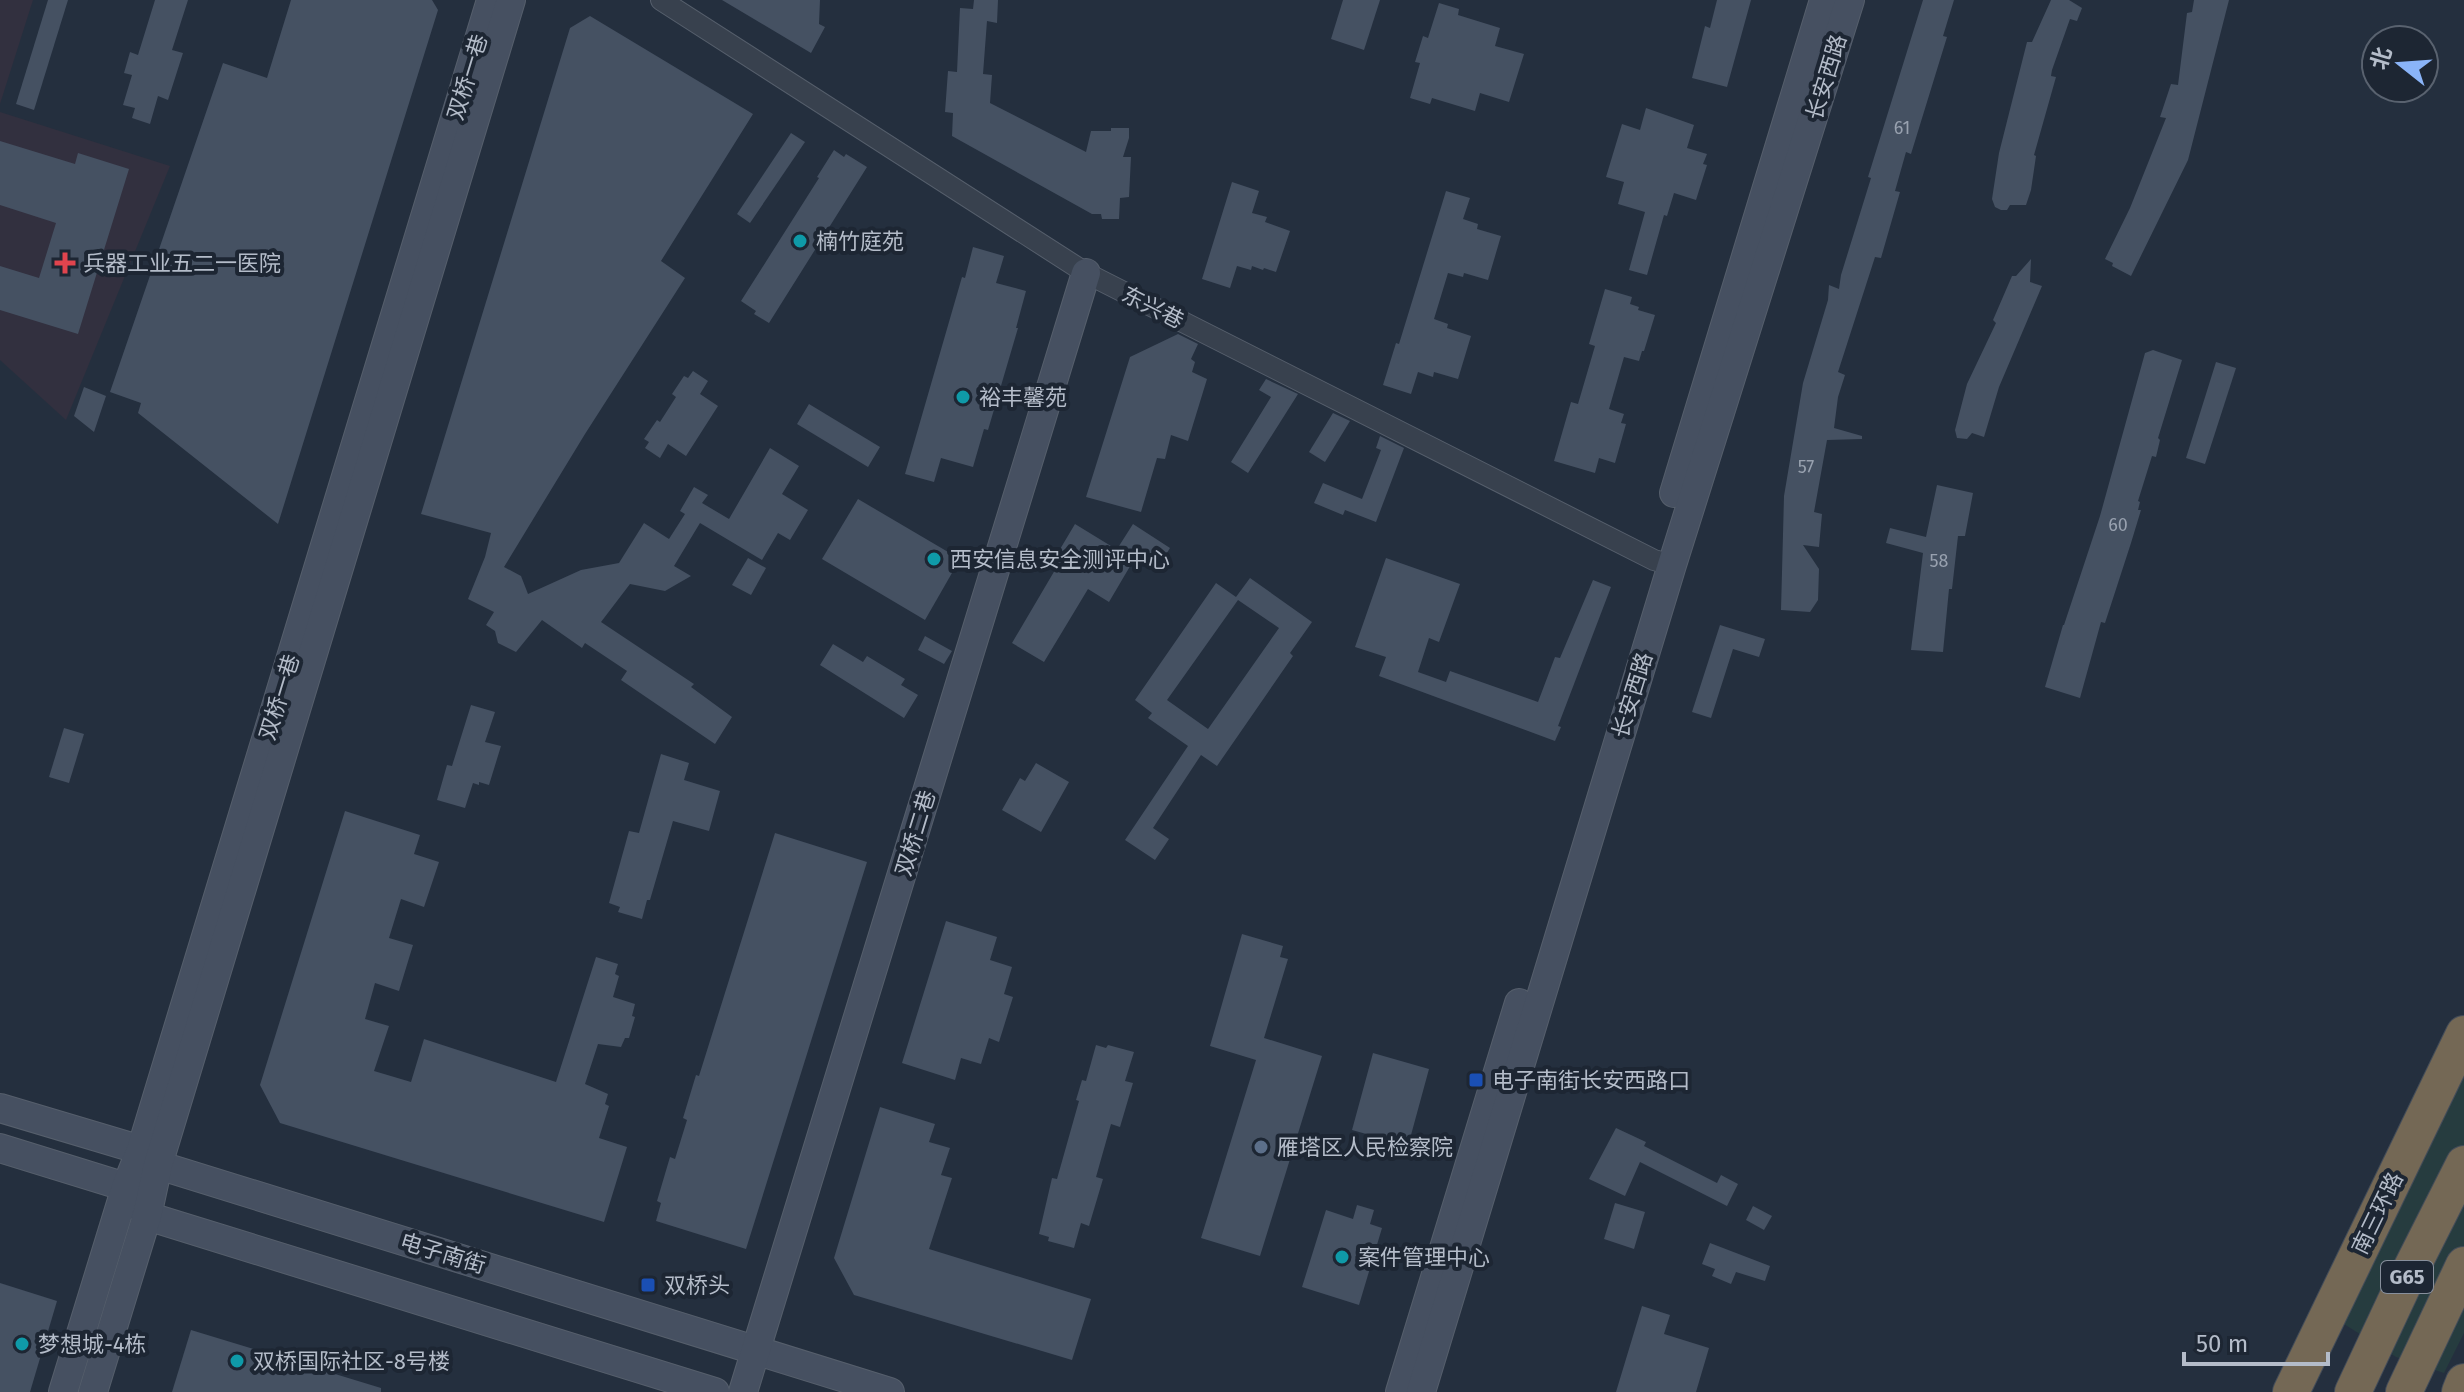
<svg xmlns="http://www.w3.org/2000/svg" width="2464" height="1392" font-family="'Fira Sans','Noto Sans SC',sans-serif">
  <style>
    .medical { fill: #32303f }
    .green { fill: #263c3f }
    .building { fill: #455162; fill-rule: evenodd }
    .lines { fill: none; stroke-linecap: round; stroke-linejoin: round }
    .street-casing { stroke: #565f6c; stroke-width: 22 }
    .secondary-casing { stroke: #565f6c; stroke-width: 30 }
    .highway-casing { stroke: #434c59; stroke-width: 38 }
    .street { stroke: #38414e; stroke-width: 20 }
    .secondary { stroke: #465061; stroke-width: 28 }
    .highway { stroke: #746855; stroke-width: 36 }
    .culture-dot { fill: #0f9aa8; stroke: #1d2633; stroke-width: 3 }
    .health-dot { fill: #e0444e; stroke: #1d2633; stroke-width: 3 }
    .transit-dot { fill: #1a4fb4; stroke: #1d2633; stroke-width: 3 }
    .service-dot { fill: #5c6f8a; stroke: #1d2633; stroke-width: 3 }
    .labels { text-anchor: middle; stroke-width: 8; stroke-linejoin: round; paint-order: stroke }
    .number-label { font-size: 18px; fill: #98a1af }
    .shield { fill: #1d2633; stroke: #878f9c; stroke-width: 2 }
    .shield-label { font-size: 20px; font-weight: bold; fill: #b4bcc9 }
    .street-label { font-size: 22px; fill: #b4bcc9; stroke: #1d2633 }
    .poi-label { font-size: 22px; fill: #b4bcc9; stroke: #1d2633; text-anchor: start }
  </style>
  <rect width="100%" height="100%" fill="#242f3e"/>
  <g class="medical">
    <polygon points="0,0 33,0 0,104"/>
    <polygon points="0,112 170,166 66,420 0,360"/>
  </g>
  <polygon class="green" points="2464,1077 2464,1333 2444,1373 2396,1357 2344,1324"/>
  <g class="building">
    <polygon points="48,0 68,0 34,110 16,104"/>
    <polygon points="155,0 188,0 172,50 183,53 168,100 158,96 150,124 132,118 135,108 123,105 132,75 124,73 130,52 138,55"/>
    <polygon points="291,0 432,0 438,10 278,524 138,413 141,403 110,392 223,63 267,78"/>
    <polygon points="722,0 820,0 819,24 825,27 811,53"/>
    <polygon points="974,0 998,0 997,23 987,21 983,74 992,75 990,103 1086,152 1091,131 1111,131 1111,128 1129,128 1129,138 1123,157 1131,157 1129,197 1120,198 1119,219 1102,219 1101,214 1092,214 952,136 953,113 945,112 948,71 957,72 960,8 973,9"/>
    <polygon points="1343,0 1380,0 1364,50 1331,39"/>
    <polygon points="1717,0 1751,0 1727,87 1692,78 1705,26 1710,28"/>
    <polygon points="1923,0 1954,0 1943,36 1947,37 1911,154 1906,152 1895,191 1900,192 1881,258 1875,257 1838,372 1845,375 1838,397 1834,428 1862,436 1862,439 1827,440 1814,512 1822,514 1819,547 1803,545 1819,569 1818,600 1810,612 1781,610 1784,496 1803,383 1828,300 1829,285 1839,289 1841,275 1871,178 1868,177"/>
    <polygon points="2051,0 2069,0 2082,8 2077,21 2070,19 2052,70 2051,76 2056,77 2034,155 2036,156 2031,190 2026,205 2010,205 2007,210 2001,210 1995,207 1992,199 1999,153 2027,42 2032,42"/>
    <polygon points="2194,0 2229,0 2188,160 2131,276 2112,266 2113,263 2105,259 2130,208 2166,118 2160,117 2171,84 2178,85 2187,13 2192,12"/>
    <polygon points="1439,3 1459,9 1458,15 1500,28 1495,46 1524,54 1509,102 1480,93 1475,111 1432,98 1430,104 1410,98 1420,63 1415,62 1423,36 1428,38"/>
    <polygon points="590,16 753,114 661,261 685,278 585,434 504,567 521,576 528,594 581,570 619,563 644,523 669,539 685,514 680,511 694,487 708,495 702,503 729,519 770,448 799,466 782,494 808,510 790,540 778,533 762,560 700,523 674,566 691,576 665,591 630,584 601,622 694,684 691,687 732,717 715,744 621,680 627,671 585,643 582,648 542,620 516,652 498,643 495,631 486,625 494,612 468,599 485,557 491,533 421,514 570,28"/>
    <polygon points="1646,108 1694,125 1687,148 1707,154 1703,164 1707,165 1696,200 1674,193 1667,216 1664,215 1647,275 1629,270 1645,212 1618,204 1624,182 1606,177 1622,124 1640,130"/>
    <polygon points="791,133 805,142 750,223 737,214"/>
    <polygon points="0,141 75,164 78,153 129,169 78,334 0,310 0,266 39,278 56,223 0,205"/>
    <polygon points="834,150 844,157 846,154 867,167 769,323 754,314 756,311 741,301 819,178 817,177"/>
    <polygon points="1232,182 1259,191 1252,213 1267,217 1265,222 1290,231 1276,272 1264,268 1263,270 1252,266 1251,270 1237,266 1230,288 1202,279"/>
    <polygon points="1446,191 1470,198 1463,219 1478,224 1477,229 1501,236 1488,280 1464,273 1463,277 1448,273 1434,319 1448,324 1447,328 1471,336 1458,379 1434,372 1433,377 1418,372 1411,394 1383,385 1396,343 1399,344"/>
    <polygon points="973,247 1004,256 996,283 1026,291 1016,328 1018,328 988,430 984,429 973,467 941,458 934,482 905,474 962,277 965,278"/>
    <polygon points="2031,259 2030,282 2042,286 1999,387 1984,437 1972,433 1967,439 1957,438 1955,430 1967,384 1996,323 1993,320 2012,276 2016,276"/>
    <polygon points="1605,289 1632,297 1630,304 1639,307 1638,310 1655,315 1644,351 1642,351 1639,361 1624,357 1609,409 1624,414 1621,423 1626,424 1615,463 1599,458 1595,473 1554,461 1571,402 1578,404 1595,346 1589,344"/>
    <polygon points="1178,334 1198,344 1191,359 1195,362 1192,372 1207,379 1188,441 1171,435 1165,459 1157,458 1141,512 1086,497 1130,357"/>
    <polygon points="2153,350 2182,360 2158,438 2160,440 2156,457 2152,456 2138,501 2140,502 2138,510 2141,510 2131,543 2105,623 2101,622 2080,698 2045,687 2063,625 2064,625 2100,516 2145,353"/>
    <polygon points="2216,362 2236,368 2205,464 2186,458"/>
    <polygon points="693,371 708,381 700,394 718,406 686,456 668,444 660,458 645,448 649,442 644,439 657,420 660,422 676,397 672,394 684,376 688,378"/>
    <polygon points="1266,379 1298,394 1248,473 1231,462 1271,397 1259,390"/>
    <polygon points="84,387 106,396 94,432 74,416"/>
    <polygon points="809,404 880,447 868,467 797,424"/>
    <polygon points="1333,413 1350,421 1325,462 1309,452"/>
    <polygon points="1380,436 1404,448 1376,522 1345,510 1343,515 1314,503 1323,483 1362,499 1381,450 1376,448"/>
    <polygon points="1937,485 1973,493 1965,536 1958,536 1952,589 1949,589 1943,652 1911,650 1923,553 1886,543 1890,528 1926,537"/>
    <polygon points="858,499 960,559 925,620 822,559"/>
    <polygon points="1075,524 1124,554 1119,546 1133,524 1170,548 1160,564 1139,551 1109,602 1088,589 1044,662 1012,643 1055,570 1050,566"/>
    <polygon points="748,558 766,568 751,595 732,585"/>
    <polygon points="1386,558 1460,584 1439,642 1429,638 1418,672 1446,682 1450,671 1538,702 1555,657 1560,658 1593,580 1611,587 1558,726 1561,727 1555,741 1379,676 1386,657 1355,647"/>
    <path d="M 1250,578 L 1312,622 L 1290,653 L 1293,656 L 1217,766 L 1201,755 L 1153,828 L 1169,839 L 1155,860 L 1125,840 L 1188,746 L 1148,718 L 1152,713 L 1135,700 L 1216,583 L 1236,597 ZM 1238,600 L 1279,628 L 1208,729 L 1167,700 Z"/>
    <polygon points="1720,625 1765,639 1759,657 1733,649 1711,718 1692,712"/>
    <polygon points="925,636 952,651 944,664 918,650"/>
    <polygon points="833,644 863,662 867,656 905,679 901,685 918,695 904,718 820,665"/>
    <polygon points="471,705 495,712 485,742 501,746 489,785 479,782 479,785 473,783 465,808 437,800 447,765 452,766"/>
    <polygon points="64,728 84,734 69,783 49,777"/>
    <polygon points="661,754 689,763 684,780 720,791 709,831 673,821 650,900 647,900 642,919 618,912 620,907 609,903 629,831 639,833"/>
    <polygon points="1036,763 1069,782 1041,832 1002,810 1020,778 1025,781"/>
    <polygon points="345,811 420,835 414,854 439,862 424,907 401,899 389,938 413,945 399,991 375,983 365,1019 389,1026 374,1071 411,1082 424,1039 556,1082 596,957 618,964 615,974 619,976 613,997 635,1004 632,1016 635,1017 629,1038 625,1038 621,1047 598,1044 585,1084 608,1094 605,1104 609,1106 599,1138 627,1147 604,1222 280,1123 260,1085"/>
    <polygon points="775,833 867,862 746,1249 656,1221 661,1203 657,1201 670,1157 675,1159 687,1120 683,1118 696,1075 699,1076"/>
    <polygon points="946,921 997,937 990,960 1012,967 1004,994 1013,997 999,1042 989,1038 981,1064 961,1058 955,1080 902,1063"/>
    <polygon points="1242,934 1283,946 1280,957 1288,959 1264,1038 1322,1056 1260,1256 1201,1238 1256,1060 1210,1046"/>
    <polygon points="1096,1045 1106,1048 1108,1045 1134,1052 1125,1081 1133,1083 1120,1127 1111,1124 1096,1177 1103,1179 1089,1226 1081,1223 1074,1248 1048,1241 1049,1237 1039,1234 1052,1178 1057,1179 1079,1101 1076,1100 1082,1080 1086,1081"/>
    <polygon points="1373,1053 1429,1069 1408,1146 1395,1142 1391,1157 1373,1152 1377,1137 1352,1130"/>
    <polygon points="880,1107 935,1124 929,1142 950,1148 941,1175 952,1178 929,1249 1091,1299 1072,1360 854,1295 834,1258"/>
    <polygon points="1616,1128 1646,1142 1644,1146 1717,1183 1721,1175 1738,1184 1727,1206 1640,1162 1625,1196 1589,1179"/>
    <polygon points="1615,1203 1645,1212 1634,1249 1604,1239"/>
    <polygon points="1357,1205 1374,1210 1370,1224 1382,1228 1359,1305 1302,1287 1326,1210 1353,1219"/>
    <polygon points="1753,1206 1772,1216 1764,1230 1746,1220"/>
    <polygon points="1710,1243 1770,1266 1765,1281 1736,1272 1731,1284 1712,1276 1715,1269 1702,1264"/>
    <polygon points="0,1283 57,1301 30,1392 0,1392"/>
    <polygon points="1642,1306 1670,1315 1664,1334 1709,1348 1696,1392 1616,1392"/>
    <polygon points="191,1330 381,1388 381,1392 172,1392"/>
  </g>
  <g class="lines">
    <g class="street-casing">
      <polyline id="street" points="661,0 1086,273 1654,560 1672,565"/>
    </g>
    <g class="secondary-casing">
      <g id="secondary">
        <polyline points="1674,493 1824,0"/>
        <polyline points="0,1108 141,1150 158,1165 890,1392"/>
        <polyline points="0,1148 126,1187 147,1216 715,1392"/>
        <polyline points="63,1392 126,1187 141,1150 491,0"/>
        <polyline points="93,1392 147,1216 158,1165 511,0"/>
        <polyline points="743,1392 1086,273"/>
        <polyline points="1400,1392 1519,1003"/>
        <polyline points="1421,1392 1672,565 1850,0"/>
      </g>
    </g>
    <g class="highway-casing">
      <g id="highway">
        <polyline points="2291,1392 2464,1034"/>
        <polyline points="2353,1392 2404,1283 2464,1164"/>
        <polyline points="2404,1392 2464,1265"/>
        <polyline points="2460,1392 2464,1382"/>
      </g>
    </g>
    <use href="#street" class="street"/>
    <use href="#secondary" class="secondary"/>
    <use href="#highway" class="highway"/>
  </g>
  <g class="culture-dot">
    <circle cx="800" cy="241" r="8"/>
    <circle cx="963" cy="397" r="8"/>
    <circle cx="934" cy="559" r="8"/>
    <circle cx="1342" cy="1257" r="8"/>
    <circle cx="22" cy="1344" r="8"/>
    <circle cx="237" cy="1361" r="8"/>
  </g>
  <path class="health-dot" d="M61 251h8v8h8v8h-8v8h-8v-8h-8v-8h8z"/>
  <g class="transit-dot">
    <rect x="1468" y="1072" width="16" height="16" rx="4"/>
    <rect x="640" y="1277" width="16" height="16" rx="4"/>
  </g>
  <circle class="service-dot" cx="1261" cy="1147" r="8"/>
  <g class="labels">
    <g class="number-label">
      <text x="1902" y="134">61</text>
      <text x="1806" y="473">57</text>
      <text x="2118" y="531">60</text>
      <text x="1939" y="567">58</text>
    </g>
    <rect class="shield" x="2381" y="1261" width="52" height="32" rx="6"/>
    <g class="shield-label">
      <text x="2407" y="1284">G65</text>
    </g>
    <g class="street-label">
      <text transform="translate(467 77) rotate(-73)" y="8">双桥一巷</text>
      <text transform="translate(1826 77) rotate(-73)" y="8">长安西路</text>
      <text transform="translate(1153 307) rotate(27)" y="8">东兴巷</text>
      <text transform="translate(1632 695) rotate(-73)" y="8">长安西路</text>
      <text transform="translate(279 697) rotate(-73)" y="8">双桥一巷</text>
      <text transform="translate(915 833) rotate(-73)" y="8">双桥二巷</text>
      <text transform="translate(2377 1213) rotate(-64)" y="8">南三环路</text>
      <text transform="translate(443 1253) rotate(17)" y="8">电子南街</text>
    </g>
    <g class="poi-label">
      <text x="816" y="249">楠竹庭苑</text>
      <text x="83" y="271">兵器工业五二一医院</text>
      <text x="979" y="405">裕丰馨苑</text>
      <text x="950" y="567">西安信息安全测评中心</text>
      <text x="1492" y="1088">电子南街长安西路口</text>
      <text x="1277" y="1155">雁塔区人民检察院</text>
      <text x="1358" y="1265">案件管理中心</text>
      <text x="664" y="1293">双桥头</text>
      <text x="38" y="1352">梦想城-4栋</text>
      <text x="253" y="1369">双桥国际社区-8号楼</text>
    </g>
  </g>
  <g transform="translate(2400 64) rotate(287)"><circle r="38" fill="#1d2633" stroke="#59626f" stroke-width="2"/>
  <path d="M0-6L14 30L0 20L-14 30Z" fill="#8ab4f8"/>
  <text y="-12" font-size="22" font-weight="bold" text-anchor="middle" fill="#b4bcc9">北</text>
  </g>
  <path d="M2184 1352v12h144v-12" fill="none" stroke="#b4bcc9" stroke-width="4"/>
  <text x="2196" y="1352" font-size="24" fill="#b4bcc9" stroke="#1d2633" stroke-width="6" paint-order="stroke">50 m</text>
</svg>
